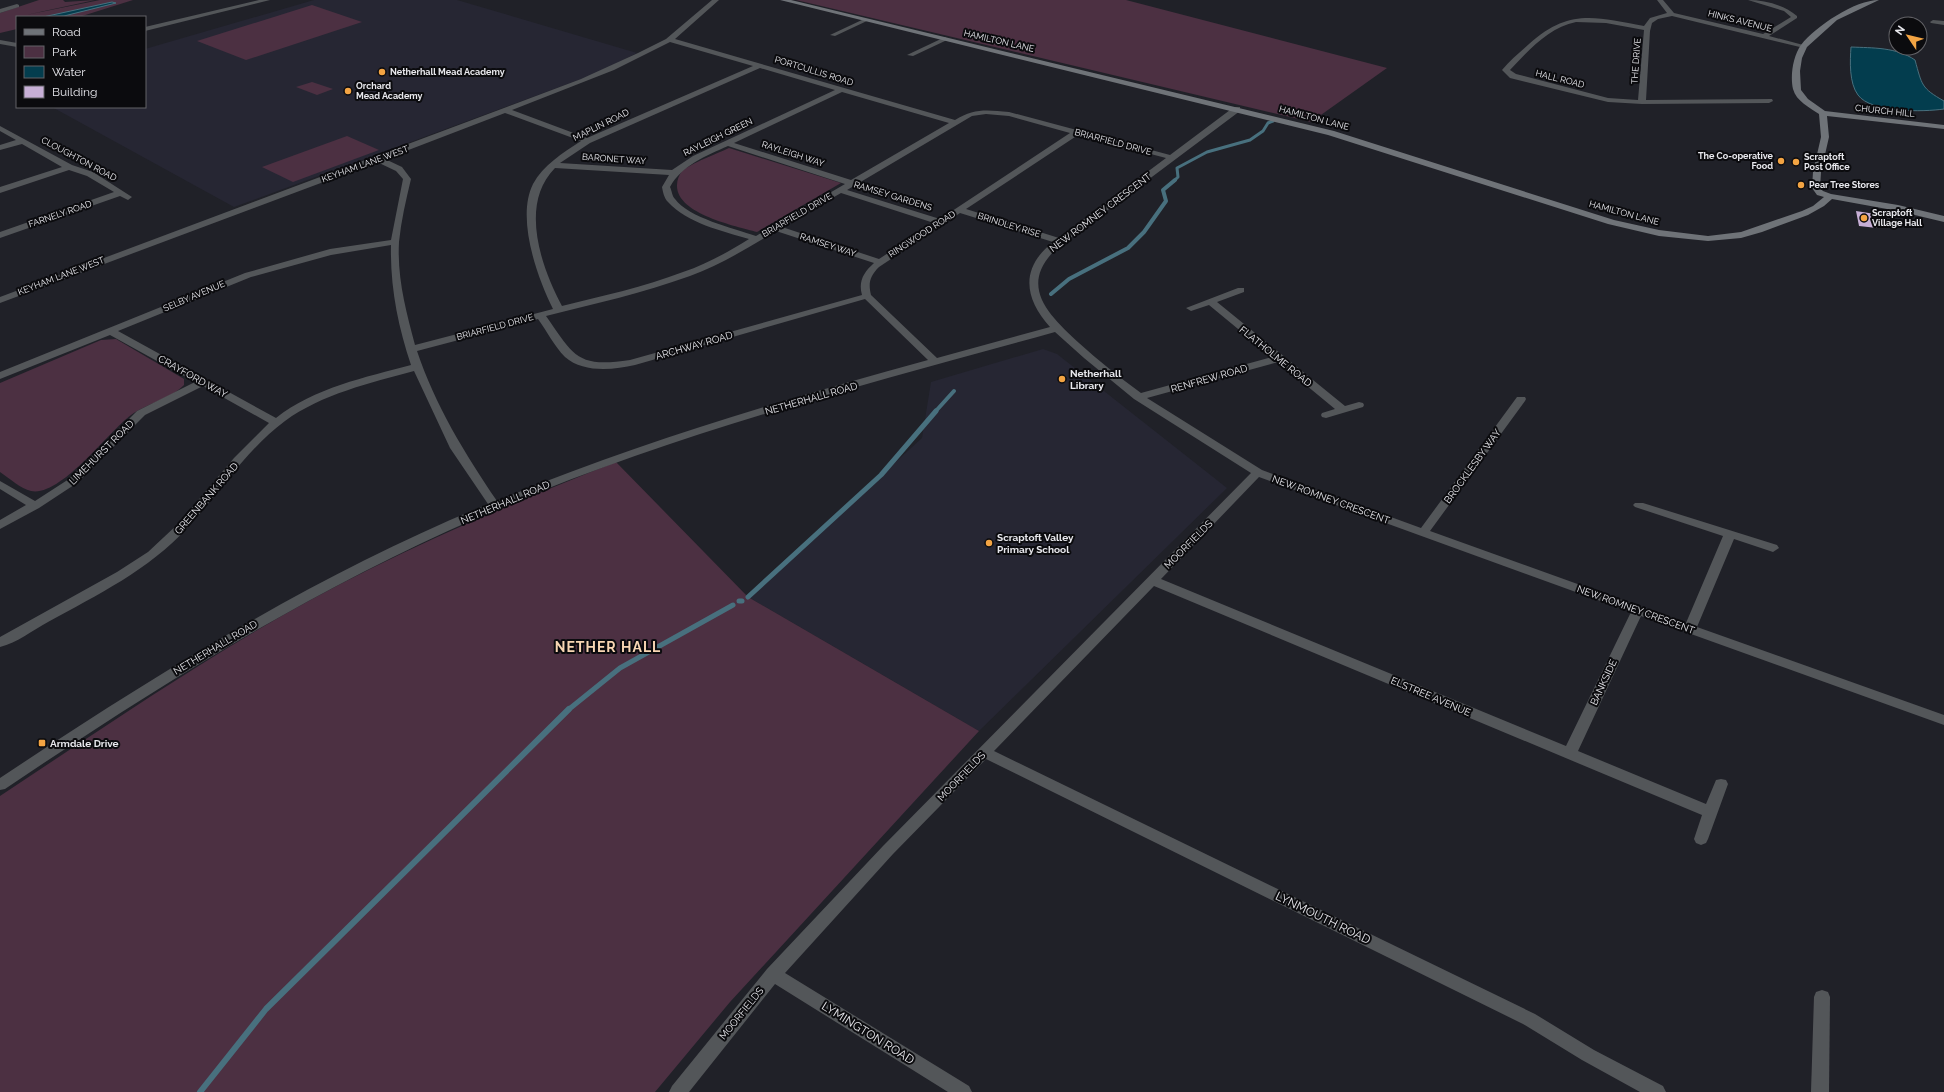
<svg xmlns="http://www.w3.org/2000/svg" width="1944" height="1092" font-family="Raleway,sans-serif">
  <style>
    .built { fill: #262633 }
    .green { fill: #4c3042 }
    .water { fill: #033d4e; stroke: #48707e }
    .lines { fill: none; stroke-linecap: round; stroke-linejoin: round }
    .stream-far3 { stroke: #48707e; stroke-width: 3 }
    .stream-far2 { stroke: #48707e; stroke-width: 4 }
    .stream-far1 { stroke: #48707e; stroke-width: 5 }
    .stream { stroke: #48707e; stroke-width: 6 }
    .building { fill: #c7afd6 }
    .street { fill: #535659; fill-rule: evenodd }
    .secondary { fill: #6f7378; fill-rule: evenodd }
    .poi-dot { fill: #f3a443; stroke: #0b0b0e; stroke-width: 1.5 }
    .labels { text-anchor: middle; stroke-width: 4; stroke-linejoin: round; paint-order: stroke }
    .far-street-label { font-size: 9px; fill: #e8e8ed; stroke: #0b0b0e }
    .far-poi-label { font-size: 9px; font-weight: bold; fill: #e8e8ed; stroke: #0b0b0e; text-anchor: start }
    .street-label { font-size: 10px; fill: #e8e8ed; stroke: #0b0b0e }
    .poi-label { font-size: 10px; font-weight: bold; fill: #e8e8ed; stroke: #0b0b0e; text-anchor: start }
    .near-street-label { font-size: 12px; fill: #e8e8ed; stroke: #0b0b0e }
    .district-label { font-size: 14px; font-weight: bold; letter-spacing: 1px; fill: #f8d6b3; stroke: #0b0b0e }
  </style>
  <rect width="100%" height="100%" fill="#202128"/>
  <g class="built">
    <polygon points="314,0 457,0 637,53 595,74 234,207 52,107 145,107 145,49"/>
    <polygon points="1043,349 1057,354 1227,488 979,731 748,597 922,438 931,382"/>
  </g>
  <g class="green">
    <polygon points="39,0 63,0 65,2 95,0 26,15 100,0 133,0 79,17 17,17 17,29 0,33 0,13"/>
    <polygon points="796,0 1126,0 1387,68 1311,122"/>
    <polygon points="312,5 362,22 246,60 197,41"/>
    <polygon points="312,82 333,89 317,95 296,87"/>
    <polygon points="347,136 379,150 293,182 262,167"/>
    <path d="M 729,148 L 841,183 L 757,232 C 736,226 676,214 677,185 C 677,180 679,175 682,171 C 690,164 718,153 729,148 Z"/>
    <path d="M 116,339 L 184,379 L 184,385 C 172,398 146,404 131,415 C 107,433 61,497 31,491 C 21,489 9,478 0,472 L 0,383 L 101,340 Z"/>
    <path d="M 616,462 L 748,597 L 979,731 L 730,1002 L 655,1092 L 0,1092 L 0,796 C 121,716 240,633 370,569 C 450,529 533,495 616,462 Z"/>
  </g>
  <g class="water">
    <polygon points="112,2 116,3 64,16 43,17"/>
    <path d="M 1851,47 C 1873,48 1896,47 1915,60 C 1922,85 1921,88 1944,101 L 1944,109 C 1924,112 1871,113 1858,95 C 1849,83 1850,61 1851,47 Z"/>
  </g>
  <g class="lines">
    <polyline class="stream-far3" points="1174,181 1178,177 1177,168 1207,152 1250,140 1263,131 1268,123 1273,121"/>
    <g class="stream-far2">
      <polyline points="1051,294 1069,279 1128,248 1144,232 1166,201 1163,190 1175,180"/>
      <polyline points="935,412 954,391"/>
    </g>
    <g class="stream-far1">
      <polyline points="748,597 881,475 936,411"/>
      <polyline points="739,601 742,601"/>
      <polyline points="568,710 620,668 733,605"/>
    </g>
    <polyline class="stream" points="200,1092 266,1009 569,709"/>
  </g>
  <polygon class="building" points="1856,211 1875,214 1877,228 1859,226"/>
  <g class="lines">
    <g class="street">
      <polygon points="259,0 270,0 145,31 145,27"/>
      <path d="M 712,0 L 719,0 L 675,39 L 955,120 C 974,108 987,110 1009,112 L 1170,155 L 1234,107 L 1240,107 L 1240,111 L 1057,248 C 1017,286 1049,315 1079,343 C 1099,361 1119,377 1141,393 L 1272,357 L 1209,305 L 1191,311 L 1186,308 L 1238,288 L 1244,288 L 1244,292 L 1217,302 L 1345,406 L 1359,402 L 1363,403 L 1364,405 L 1363,407 L 1326,418 L 1322,417 L 1321,415 L 1322,413 L 1335,409 L 1278,362 L 1147,398 L 1262,470 L 1421,528 L 1517,397 L 1525,397 L 1526,399 L 1525,401 L 1430,531 L 1686,623 L 1723,536 L 1635,507 L 1633,505 L 1635,503 L 1643,503 L 1777,545 L 1779,548 L 1773,552 L 1734,539 L 1697,627 L 1944,715 L 1944,725 L 1641,616 L 1578,751 L 1706,804 L 1716,780 L 1721,779 L 1726,780 L 1728,784 L 1708,839 L 1706,843 L 1701,845 L 1696,843 L 1694,839 L 1702,815 L 1154,586 L 994,751 L 1535,1014 L 1594,1050 L 1663,1086 L 1666,1092 L 1640,1092 L 1582,1060 L 1523,1024 L 986,759 L 893,854 L 785,973 L 969,1086 L 972,1092 L 948,1092 L 775,984 L 689,1092 L 669,1092 L 672,1086 L 767,969 L 883,846 L 1251,473 L 1134,399 L 1084,358 L 1055,332 C 860,386 663,436 477,518 C 310,591 156,687 5,789 L 0,790 L 0,778 C 155,675 315,575 488,504 L 450,448 L 414,371 C 370,383 322,394 285,421 C 246,450 220,492 187,528 C 149,570 97,595 48,622 C 33,630 17,643 0,647 L 0,637 L 117,572 L 148,552 L 179,523 L 234,458 L 269,423 L 203,386 L 145,415 L 77,483 L 39,508 L 0,529 L 0,520 L 26,505 L 0,489 L 0,481 L 35,501 L 69,479 L 137,411 L 195,382 L 110,335 L 0,379 L 0,372 L 245,273 L 330,249 L 391,240 L 403,179 L 396,171 L 377,162 L 0,303 L 0,297 L 581,79 L 638,53 L 666,39 ZM 670,42 L 753,66 L 587,138 L 512,110 L 614,70 ZM 760,68 L 835,90 L 693,156 L 672,170 L 560,163 L 590,143 ZM 842,92 L 949,123 L 851,180 L 734,143 ZM 505,113 L 581,141 C 563,153 543,165 533,184 C 516,218 537,277 553,309 L 415,345 C 406,311 397,278 399,242 C 401,221 406,200 411,179 L 402,167 L 385,159 ZM 986,114 L 1009,116 L 1070,133 L 940,219 L 847,190 L 972,116 ZM 1078,135 L 1166,158 L 1059,238 L 966,209 ZM 728,146 L 845,184 L 756,236 C 733,228 689,218 675,199 C 672,196 672,191 670,187 C 682,165 706,156 728,146 ZM 555,168 L 669,175 L 662,187 C 663,192 664,198 668,202 C 687,223 722,231 749,239 C 728,252 707,264 683,272 C 644,287 602,296 562,306 C 541,267 519,204 555,168 ZM 841,193 L 934,223 L 879,259 L 782,227 ZM 960,213 L 1053,242 C 1020,268 1024,298 1050,327 L 937,358 L 871,295 C 868,283 870,276 879,267 ZM 776,231 L 874,263 C 864,272 858,281 862,295 L 630,360 C 577,368 574,356 546,316 C 594,304 643,293 690,276 C 720,265 748,248 776,231 ZM 391,245 C 390,287 398,326 411,365 C 366,377 314,388 276,418 L 118,331 L 251,277 L 331,255 ZM 865,299 L 928,360 C 782,400 637,443 497,501 C 465,454 435,405 417,351 L 538,319 C 547,331 554,346 565,357 C 583,373 613,370 635,365 ZM 1259,477 L 1631,612 L 1566,746 L 1161,579 Z"/>
      <path d="M 1657,0 L 1663,0 L 1674,13 L 1763,34 L 1791,17 L 1784,11 L 1748,0 C 1765,0 1784,5 1797,16 L 1797,18 L 1769,36 L 1807,46 L 1804,48 L 1672,16 L 1658,19 L 1652,23 L 1650,31 L 1646,100 L 1772,99 L 1773,101 L 1769,103 L 1642,104 L 1608,102 L 1510,78 L 1502,70 C 1510,60 1520,52 1529,44 C 1569,8 1595,17 1644,26 L 1650,18 L 1667,13 ZM 1576,22 L 1606,23 L 1644,30 L 1638,100 L 1608,98 L 1516,74 L 1510,70 C 1528,51 1549,27 1576,22 Z"/>
      <polygon points="17,4 19,5 19,7 0,13 0,9"/>
      <polygon points="864,19 869,20 835,36 830,35"/>
      <polygon points="1933,20 1944,21 1944,25 1931,23 1930,22"/>
      <polygon points="945,37 948,39 947,40 913,56 907,55"/>
      <polygon points="0,40 17,43 17,47 0,44"/>
      <polygon points="0,126 72,165 93,172 132,197 128,200 120,196 0,238 0,232 114,192 87,176 69,170 0,193 0,187 62,167 22,144 0,150 0,145 16,140 0,131"/>
      <polygon points="1822,990 1828,992 1830,997 1829,1092 1811,1092 1814,997 1816,992"/>
    </g>
    <path class="secondary" d="M 780,0 L 791,0 L 1334,131 L 1614,220 L 1659,230 L 1708,236 L 1741,232 L 1802,211 L 1813,206 L 1824,197 L 1817,195 L 1812,188 L 1813,172 L 1821,137 L 1819,114 C 1810,108 1796,101 1793,89 C 1790,76 1793,56 1801,45 C 1816,26 1855,0 1879,0 L 1837,20 L 1807,47 L 1802,58 L 1800,71 L 1801,90 L 1808,99 L 1825,111 L 1944,125 L 1944,129 L 1827,116 L 1829,137 L 1821,172 L 1820,188 L 1823,191 L 1831,194 L 1898,205 L 1944,216 L 1944,222 L 1898,211 L 1832,199 L 1824,206 L 1808,215 L 1762,232 L 1741,238 L 1708,241 L 1659,236 L 1608,224 L 1328,135 Z"/>
  </g>
  <g class="poi-dot">
    <circle cx="382" cy="72" r="4"/>
    <circle cx="348" cy="91" r="4"/>
    <circle cx="1781" cy="161" r="4"/>
    <circle cx="1796" cy="162" r="4"/>
    <circle cx="1801" cy="185" r="4"/>
    <circle cx="1864" cy="218" r="4"/>
    <circle cx="1062" cy="379" r="4"/>
    <circle cx="989" cy="543" r="4"/>
    <rect x="38" y="739" width="8" height="8" rx="2"/>
  </g>
  <g class="labels">
    <g class="far-street-label">
      <text transform="translate(1740 21) rotate(14)" y="3">HINKS AVENUE</text>
      <text transform="translate(999 41) rotate(13)" y="3">HAMILTON LANE</text>
      <text transform="translate(1636 61) rotate(-86)" y="3">THE DRIVE</text>
      <text transform="translate(814 71) rotate(17)" y="3">PORTCULLIS ROAD</text>
      <text transform="translate(1560 79) rotate(14)" y="3">HALL ROAD</text>
      <text transform="translate(1885 111) rotate(6)" y="3">CHURCH HILL</text>
      <text transform="translate(1314 118) rotate(15)" y="3">HAMILTON LANE</text>
      <text transform="translate(601 125) rotate(-26)" y="3">MAPLIN ROAD</text>
      <text transform="translate(718 137) rotate(-26)" y="3">RAYLEIGH GREEN</text>
      <text transform="translate(1113 142) rotate(15)" y="3">BRIARFIELD DRIVE</text>
      <text transform="translate(793 154) rotate(18)" y="3">RAYLEIGH WAY</text>
      <text transform="translate(79 159) rotate(28)" y="3">CLOUGHTON ROAD</text>
      <text transform="translate(614 159) rotate(4)" y="3">BARONET WAY</text>
      <text transform="translate(365 164) rotate(-20)" y="3">KEYHAM LANE WEST</text>
      <text transform="translate(893 196) rotate(17)" y="3">RAMSEY GARDENS</text>
      <text transform="translate(1624 213) rotate(15)" y="3">HAMILTON LANE</text>
      <text transform="translate(60 214) rotate(-19)" y="3">FARNELY ROAD</text>
      <text transform="translate(797 215) rotate(-30)" y="3">BRIARFIELD DRIVE</text>
      <text transform="translate(1009 225) rotate(17)" y="3">BRINDLEY RISE</text>
      <text transform="translate(922 234) rotate(-33)" y="3">RINGWOOD ROAD</text>
      <text transform="translate(828 245) rotate(18)" y="3">RAMSEY WAY</text>
      <text transform="translate(61 276) rotate(-21)" y="3">KEYHAM LANE WEST</text>
      <text transform="translate(194 296) rotate(-23)" y="3">SELBY AVENUE</text>
      <text transform="translate(495 327) rotate(-15)" y="3">BRIARFIELD DRIVE</text>
    </g>
    <g class="far-poi-label">
      <text x="390" y="75">Netherhall Mead Academy</text>
      <text x="356" y="89">Orchard<tspan x="356" dy="10">Mead Academy</tspan></text>
      <text x="1773" y="159" text-anchor="end">The Co-operative<tspan x="1773" dy="10">Food</tspan></text>
      <text x="1804" y="160">Scraptoft<tspan x="1804" dy="10">Post Office</tspan></text>
      <text x="1809" y="188">Pear Tree Stores</text>
      <text x="1872" y="216">Scraptoft<tspan x="1872" dy="10">Village Hall</tspan></text>
    </g>
    <g class="street-label">
      <text transform="translate(1100 212) rotate(-37)" y="4">NEW ROMNEY CRESCENT</text>
      <text transform="translate(694 345) rotate(-16)" y="4">ARCHWAY ROAD</text>
      <text transform="translate(1276 356) rotate(39)" y="4">FLATHOLME ROAD</text>
      <text transform="translate(193 376) rotate(29)" y="4">CRAYFORD WAY</text>
      <text transform="translate(1209 378) rotate(-16)" y="4">RENFREW ROAD</text>
      <text transform="translate(811 398) rotate(-16)" y="4">NETHERHALL ROAD</text>
      <text transform="translate(101 452) rotate(-45)" y="4">LIMEHURST ROAD</text>
      <text transform="translate(1472 466) rotate(-54)" y="4">BROCKLESBY WAY</text>
      <text transform="translate(206 498) rotate(-49)" y="4">GREENBANK ROAD</text>
      <text transform="translate(1331 499) rotate(20)" y="4">NEW ROMNEY CRESCENT</text>
      <text transform="translate(505 502) rotate(-23)" y="4">NETHERHALL ROAD</text>
      <text transform="translate(1188 544) rotate(-45)" y="4">MOORFIELDS</text>
      <text transform="translate(1636 609) rotate(20)" y="4">NEW ROMNEY CRESCENT</text>
      <text transform="translate(215 647) rotate(-31)" y="4">NETHERHALL ROAD</text>
      <text transform="translate(1603 682) rotate(-65)" y="4">BANKSIDE</text>
      <text transform="translate(1431 696) rotate(23)" y="4">ELSTREE AVENUE</text>
      <text transform="translate(961 776) rotate(-46)" y="4">MOORFIELDS</text>
      <text transform="translate(741 1013) rotate(-51)" y="4">MOORFIELDS</text>
    </g>
    <g class="poi-label">
      <text x="1070" y="377">Netherhall<tspan x="1070" dy="12">Library</tspan></text>
      <text x="997" y="541">Scraptoft Valley<tspan x="997" dy="12">Primary School</tspan></text>
      <text x="50" y="747">Armdale Drive</text>
    </g>
    <g class="near-street-label">
      <text transform="translate(1323 918) rotate(26)" y="4">LYNMOUTH ROAD</text>
      <text transform="translate(868 1033) rotate(32)" y="4">LYMINGTON ROAD</text>
    </g>
    <g class="district-label">
      <text x="608" y="652">NETHER HALL</text>
    </g>
  </g>
  <rect x="16" y="16" width="130" height="92" fill="#0b0b0e" stroke="#636367"/>
  <rect x="24" y="29" width="20" height="6" fill="#6f7378" stroke="#636367"/>
  <text x="52" y="36" font-size="12" fill="#e8e8ed">Road</text>
  <rect x="24" y="46" width="20" height="12" fill="#4c3042" stroke="#636367"/>
  <text x="52" y="56" font-size="12" fill="#e8e8ed">Park</text>
  <rect x="24" y="66" width="20" height="12" fill="#033d4e" stroke="#636367"/>
  <text x="52" y="76" font-size="12" fill="#e8e8ed">Water</text>
  <rect x="24" y="86" width="20" height="12" fill="#c7afd6" stroke="#636367"/>
  <text x="52" y="96" font-size="12" fill="#e8e8ed">Building</text>
  <g transform="translate(1908 36) rotate(305)"><circle r="19" fill="#0b0b0e" stroke="#636367"/>
  <path d="M0-3L7 15L0 10L-7 15Z" fill="#f3a443"/>
  <text y="-6" font-size="11" font-weight="bold" text-anchor="middle" fill="#e8e8ed">N</text>
  </g>
</svg>
